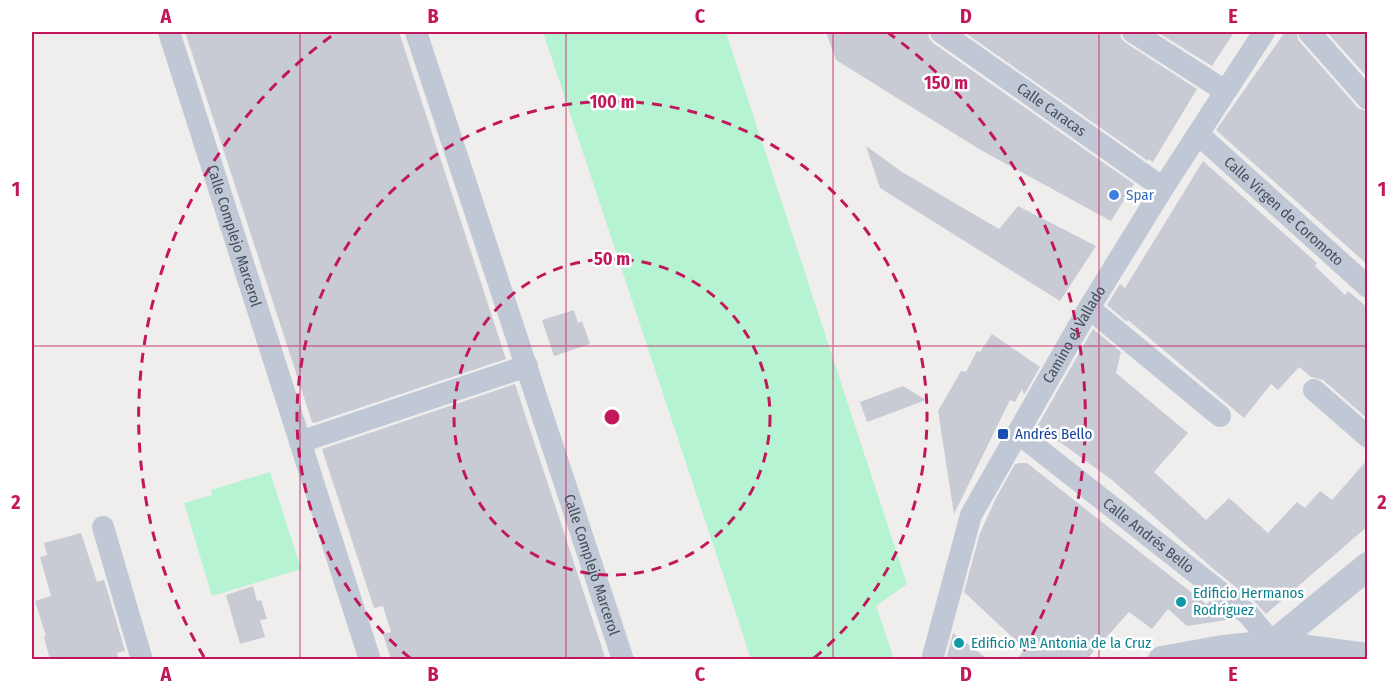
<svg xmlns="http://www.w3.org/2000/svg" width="1399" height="691" font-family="'Fira Sans Condensed',sans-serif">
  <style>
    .green { fill: #b6f3d3 }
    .building { fill: #c8cbd4 }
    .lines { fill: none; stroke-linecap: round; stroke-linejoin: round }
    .minor { stroke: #bfc8d4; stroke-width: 22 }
    .tertiary { stroke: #bfc8d4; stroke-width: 28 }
    .grid { fill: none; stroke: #c2185b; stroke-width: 1.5; stroke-opacity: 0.55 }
    .ring { fill: none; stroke: #c2185b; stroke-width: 3; stroke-dasharray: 10 8 }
    .shop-dot { fill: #3f7fe0; stroke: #fff; stroke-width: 2 }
    .transit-dot { fill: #1a4fb4; stroke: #fff; stroke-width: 2 }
    .culture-dot { fill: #0f9aa8; stroke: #fff; stroke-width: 2 }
    .labels { text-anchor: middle; stroke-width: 5; stroke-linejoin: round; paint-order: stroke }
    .street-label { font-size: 15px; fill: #444e5c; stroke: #fff }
    .shop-label { font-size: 15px; fill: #366cbe; stroke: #fff; text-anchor: start }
    .transit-label { font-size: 15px; fill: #164399; stroke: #fff; text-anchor: start }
    .culture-label { font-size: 15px; fill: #0d838f; stroke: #fff; text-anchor: start }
    .centre { fill: #c2185b; stroke: #fff; stroke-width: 3 }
    .ring-label { font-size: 18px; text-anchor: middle; font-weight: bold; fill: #c2185b; stroke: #fff; stroke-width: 5; stroke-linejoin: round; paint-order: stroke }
    .neatline { fill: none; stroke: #c2185b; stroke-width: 2 }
    .grid-label { font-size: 20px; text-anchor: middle; font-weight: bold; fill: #c2185b }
  </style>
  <rect width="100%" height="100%" fill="#f0eded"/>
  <g class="green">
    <polygon points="543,32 726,32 907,584 876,606 894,659 751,659"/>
    <polygon points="270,472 301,569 212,596 184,503 212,495 211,490"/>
  </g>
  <g class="building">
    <polygon points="185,32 399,32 506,359 314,423 312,422"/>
    <polygon points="826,32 928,32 929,38 933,43 1134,184 1111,221 979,149 836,60"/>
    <polygon points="964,32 1120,32 1121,38 1126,43 1197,89 1153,162 1148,159 1148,161"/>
    <polygon points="1157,32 1234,32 1212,66"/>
    <polygon points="1285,32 1296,32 1299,41 1358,108 1368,112 1368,265 1216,130"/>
    <polygon points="1327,32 1368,32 1368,78"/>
    <polygon points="866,146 902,172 999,229 1018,206 1096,246 1060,301 880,188"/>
    <polygon points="1203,161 1317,263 1315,266 1345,295 1348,291 1368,308 1368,419 1323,380 1311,377 1299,367 1278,390 1271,384 1244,418 1128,320 1127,322 1107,305 1120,284 1125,288"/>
    <polygon points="574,310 578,323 582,321 590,344 554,356 542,320"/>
    <polygon points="1093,329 1121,352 1116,373 1188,433 1154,472 1206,520 1229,498 1268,533 1297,502 1305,508 1320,491 1332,500 1368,459 1368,526 1266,614 1256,603 1217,572 1112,480 1039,427 1038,425"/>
    <polygon points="992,334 1040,367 1024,395 1022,389 1015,402 1010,400 954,514 938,411 961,371 966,372 977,351 980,352"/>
    <polygon points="515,384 606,660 391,660 383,634 391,632 383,606 374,608 322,449"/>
    <polygon points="903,386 926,400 867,422 860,402"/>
    <polygon points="1020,463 1027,463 1206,604 1210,601 1233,619 1187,626 1168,609 1152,629 1129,612 1086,660 1016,660 1025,649 964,592 980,533 996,498 1015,464"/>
    <polygon points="81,533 97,582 104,580 109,596 125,651 117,653 119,660 50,660 44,637 46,636 35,601 51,596 40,557 47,555 44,543"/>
    <polygon points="253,586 257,601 261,600 267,619 260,620 265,637 240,644 226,595"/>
    <polygon points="953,633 989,660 946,660"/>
  </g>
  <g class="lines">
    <g class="minor">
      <path id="s1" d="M 169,32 L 370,660"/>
      <path id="s2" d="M 416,32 L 623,660"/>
      <path id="s3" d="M 941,32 L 1163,188"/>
      <polyline points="1133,32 1225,91"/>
      <polyline points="1309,32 1368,99"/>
      <path id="s4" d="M 1199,135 L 1368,287"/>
      <polyline points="1089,308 1220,416"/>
      <polyline points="1314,390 1368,437"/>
      <path id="s5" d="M 1018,433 L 1248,614 L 1273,644"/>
      <polyline points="300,442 527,366"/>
      <polyline points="103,527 142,660"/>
      <path id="s6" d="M 932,660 L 971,515 L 1089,308 L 1163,188 L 1264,32"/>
    </g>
    <g class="tertiary">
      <polyline points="1273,644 1368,566"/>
      <polyline points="1162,660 1223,649 1273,644 1368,657"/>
    </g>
  </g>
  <path class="grid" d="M 300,32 L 300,660M 566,32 L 566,660M 833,32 L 833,660M 1099,32 L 1099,660M 32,346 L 1368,346"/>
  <g class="ring">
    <circle cx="612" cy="417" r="158"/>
    <path d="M410 658A315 315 0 1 1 814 658"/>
    <path d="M204 657A473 473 0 0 1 337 32M887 32A473 473 0 0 1 1020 657"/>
  </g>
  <circle class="shop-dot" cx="1114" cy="195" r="6"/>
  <rect class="transit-dot" x="997" y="428" width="12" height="12" rx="3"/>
  <g class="culture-dot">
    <circle cx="1181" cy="602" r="6"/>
    <circle cx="959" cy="643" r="6"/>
  </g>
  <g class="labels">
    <g class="street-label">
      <text dy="5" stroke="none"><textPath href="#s3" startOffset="135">Calle Caracas</textPath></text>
      <text dy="5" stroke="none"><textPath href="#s4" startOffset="114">Calle Virgen de Coromoto</textPath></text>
      <text dy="5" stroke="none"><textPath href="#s1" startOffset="214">Calle Complejo Marcerol</textPath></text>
      <text dy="5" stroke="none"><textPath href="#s6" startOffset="358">Camino el Vallado</textPath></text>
      <text dy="5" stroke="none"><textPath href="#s5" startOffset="166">Calle Andrés Bello</textPath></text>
      <text dy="5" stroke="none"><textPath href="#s2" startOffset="561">Calle Complejo Marcerol</textPath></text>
    </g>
    <g class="shop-label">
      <text x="1126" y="200">Spar</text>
    </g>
    <g class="transit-label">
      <text x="1015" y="439">Andrés Bello</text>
    </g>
    <g class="culture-label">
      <text x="1193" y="598">Edificio Hermanos<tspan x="1193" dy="17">Rodríguez</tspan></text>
      <text x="971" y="648">Edificio Mª Antonia de la Cruz</text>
    </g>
  </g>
  <circle cx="612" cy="417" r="9" class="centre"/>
  <g class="ring-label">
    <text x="946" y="89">150 m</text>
    <text x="612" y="108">100 m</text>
    <text x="612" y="265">50 m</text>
  </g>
  <rect width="1399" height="691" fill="none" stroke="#ffffff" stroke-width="66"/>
  <rect x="33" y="33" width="1333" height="625" class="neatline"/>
  <g class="grid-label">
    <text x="166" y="23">A</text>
    <text x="433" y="23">B</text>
    <text x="700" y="23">C</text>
    <text x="966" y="23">D</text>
    <text x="1233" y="23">E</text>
    <text x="16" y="196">1</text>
    <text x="1382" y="196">1</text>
    <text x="16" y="509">2</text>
    <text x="1382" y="509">2</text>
    <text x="166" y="681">A</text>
    <text x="433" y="681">B</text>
    <text x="700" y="681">C</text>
    <text x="966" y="681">D</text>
    <text x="1233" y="681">E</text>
  </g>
</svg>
